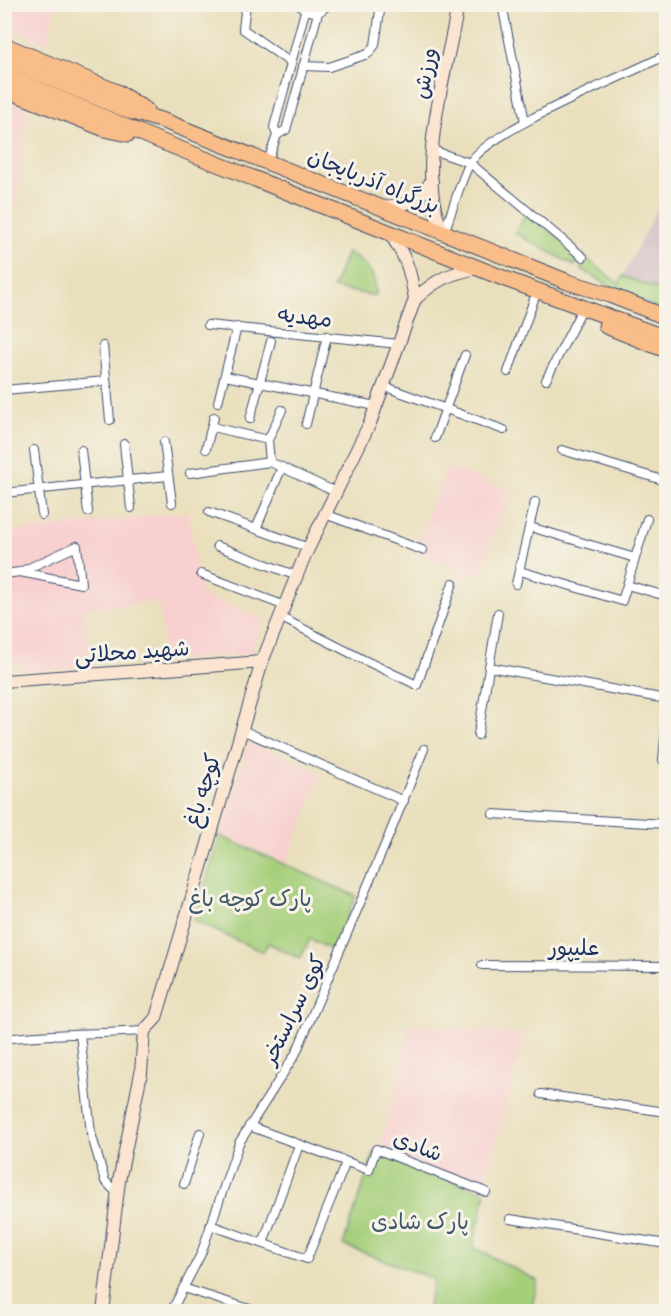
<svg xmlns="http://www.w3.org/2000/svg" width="671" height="1316" font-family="'Patrick Hand','Playpen Sans Arabic',sans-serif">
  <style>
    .built { fill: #f7d0cf }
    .industrial { fill: #d2bec5 }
    .green { fill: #a5cf7a; stroke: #607f6c; stroke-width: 1.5 }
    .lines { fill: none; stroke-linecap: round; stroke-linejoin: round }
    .street-casing { stroke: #3a496c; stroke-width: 10 }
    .secondary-casing { stroke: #3a496c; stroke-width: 14 }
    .highway-casing { stroke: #3a496c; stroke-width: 17 }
    .street { stroke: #fff; stroke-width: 8 }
    .secondary { stroke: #fce5d0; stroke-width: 12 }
    .highway { stroke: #f8bd89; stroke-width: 15 }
    .labels { text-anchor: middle; stroke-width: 6; stroke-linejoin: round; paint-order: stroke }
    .street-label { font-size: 22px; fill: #1b2f5e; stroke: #f7f3e8 }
    .park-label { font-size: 22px; fill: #3e5765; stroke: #f7f3e8 }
  </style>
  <rect width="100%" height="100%" fill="#f7f3e8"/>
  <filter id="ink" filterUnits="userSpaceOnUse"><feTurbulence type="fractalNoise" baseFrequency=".0167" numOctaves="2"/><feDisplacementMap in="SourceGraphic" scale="12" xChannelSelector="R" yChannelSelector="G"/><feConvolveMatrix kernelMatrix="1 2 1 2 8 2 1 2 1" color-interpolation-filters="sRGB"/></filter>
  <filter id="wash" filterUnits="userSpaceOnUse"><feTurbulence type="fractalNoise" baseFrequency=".008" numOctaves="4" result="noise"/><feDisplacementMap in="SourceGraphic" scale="24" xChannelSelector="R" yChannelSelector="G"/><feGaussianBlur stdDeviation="1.35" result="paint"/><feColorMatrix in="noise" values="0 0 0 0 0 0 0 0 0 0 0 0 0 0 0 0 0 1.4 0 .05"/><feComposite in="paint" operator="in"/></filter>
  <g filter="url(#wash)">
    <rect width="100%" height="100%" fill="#e9dfbc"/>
    <g class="built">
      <polygon points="4,5 55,5 48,44 5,28"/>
      <polygon points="4,95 29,103 16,207 5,206"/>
      <polygon points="447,467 511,491 480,576 413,551"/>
      <polygon points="188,512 201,594 263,619 253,650 246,654 165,661 159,601 84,609 91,667 24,672 11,657 4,602 4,532"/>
      <polygon points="249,742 322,773 286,863 221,834"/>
      <polygon points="409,1025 525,1034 484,1188 379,1150 399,1076"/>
    </g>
    <polygon class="industrial" points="666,191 666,292 623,276"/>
    <g class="green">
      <polygon points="527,211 581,256 575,266 515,233"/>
      <path d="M 347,252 C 366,264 377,272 376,296 L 333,288 Z"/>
      <polygon points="586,258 619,284 623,276 666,292 666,312 615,289 581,269"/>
      <polygon points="220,836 356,896 332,950 310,939 300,959 268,943 263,952 194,921"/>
      <polygon points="374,1153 486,1192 473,1247 538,1281 531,1311 427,1311 434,1279 343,1245"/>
    </g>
  </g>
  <g filter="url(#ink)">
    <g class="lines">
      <g class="street-casing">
        <g id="street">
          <polyline points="246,4 243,29 291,63"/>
          <path d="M 298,4 C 307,13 320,16 328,4"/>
          <polyline points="359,4 381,7"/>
          <polyline points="502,4 525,122"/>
          <polyline points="303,66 329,67 368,54 375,45 381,4"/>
          <polyline points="277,135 286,130 318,13"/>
          <polyline points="432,150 470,163 583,257"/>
          <polyline points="268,161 277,135 274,127 305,11"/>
          <path d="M 444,232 C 452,213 460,181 470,163 C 490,129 626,76 666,55"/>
          <polyline points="208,325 399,344"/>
          <polyline points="103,346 110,420"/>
          <polyline points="508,372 537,291"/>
          <polyline points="225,376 376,406"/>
          <polyline points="546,380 580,313"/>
          <polyline points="383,386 504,430"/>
          <polyline points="4,390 106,381"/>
          <polyline points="218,402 237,327"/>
          <polyline points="250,419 271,341"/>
          <polyline points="306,424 327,336"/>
          <polyline points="212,427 268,440"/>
          <polyline points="435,438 465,355"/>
          <polyline points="164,442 172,503"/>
          <polyline points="124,444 131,508"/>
          <polyline points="206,449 214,417"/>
          <polyline points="34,450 42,515"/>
          <polyline points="81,450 88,512"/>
          <polyline points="562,450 666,481"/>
          <polyline points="270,462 268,440 282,410"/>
          <polyline points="190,473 270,462 336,492"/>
          <polyline points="4,493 168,476"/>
          <polyline points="209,512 309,548"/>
          <polyline points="325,514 422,550"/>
          <polyline points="647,519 627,585 666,596"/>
          <polyline points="530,527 635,558"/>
          <polyline points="256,529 282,467"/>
          <polyline points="217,546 297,576"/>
          <polyline points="520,571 622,601 627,585"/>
          <polyline points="4,574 20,572 81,584 77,546 20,572"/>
          <polyline points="201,574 285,606"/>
          <polyline points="516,584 535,502"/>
          <polyline points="280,617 362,659 417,685 453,583"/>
          <polyline points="489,667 666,699"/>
          <polyline points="242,730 404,801"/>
          <polyline points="478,735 498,613"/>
          <polyline points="663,760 666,729"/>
          <polyline points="493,814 666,824"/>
          <polyline points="482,965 666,966"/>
          <polyline points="80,1034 91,1133 105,1181 118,1194"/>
          <path d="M 4,1039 C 51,1033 98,1034 144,1031"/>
          <polyline points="541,1094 666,1112"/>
          <polyline points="249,1126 369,1170 376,1149 486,1192"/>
          <polyline points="184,1184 200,1133"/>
          <polyline points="510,1219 666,1244"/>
          <polyline points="210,1225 307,1259 346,1162"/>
          <polyline points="263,1243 299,1145"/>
          <polyline points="183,1288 259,1312"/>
          <polyline points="171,1312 201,1254 239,1143 296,1053 390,833 424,749"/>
        </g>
      </g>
      <g class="secondary-casing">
        <g id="secondary">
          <path d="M 383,207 C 409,205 416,202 432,181"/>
          <path d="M 389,232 C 406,257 410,269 415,299 C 437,279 448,274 477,268"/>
          <path d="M 444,233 C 412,173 448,69 458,4"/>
          <polyline points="4,681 262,662"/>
          <polyline points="103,1312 119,1181 141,1073 144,1031 156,1018 262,662 305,555 370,423 415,299"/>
        </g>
      </g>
      <g class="highway-casing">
        <g id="highway">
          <polyline points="4,45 117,92 146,110"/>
          <polyline points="4,59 129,111 164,121 568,282 607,294 666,317"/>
          <polyline points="4,75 155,139 508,280 666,338"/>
          <polyline points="4,89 105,129 128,134"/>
          <polyline points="606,326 666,350"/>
        </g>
      </g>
      <use href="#street" class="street"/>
      <use href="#secondary" class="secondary"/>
      <use href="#highway" class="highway"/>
    </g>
  </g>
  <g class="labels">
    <g class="street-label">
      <text transform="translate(424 73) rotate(-79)" y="8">ورزش</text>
      <text transform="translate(374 180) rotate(22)" y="8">بزرگراه آذربایجان</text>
      <text transform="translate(305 316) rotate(6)" y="8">مهدیه</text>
      <text transform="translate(132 651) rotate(-4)" y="8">شهید محلاتی</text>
      <text transform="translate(202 790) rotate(-73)" y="8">کوچه باغ</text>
      <text x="574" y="955">علیپور</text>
      <text transform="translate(293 1009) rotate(-64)" y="8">کوی سراستخر</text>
      <text transform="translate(418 1145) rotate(21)" y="8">شادی</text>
    </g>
    <g class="park-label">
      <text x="250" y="906">پارک کوچه باغ</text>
      <text x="420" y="1229">پارک شادی</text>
    </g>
  </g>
  <rect width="671" height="1316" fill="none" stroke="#f7f3e8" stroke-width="24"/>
</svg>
